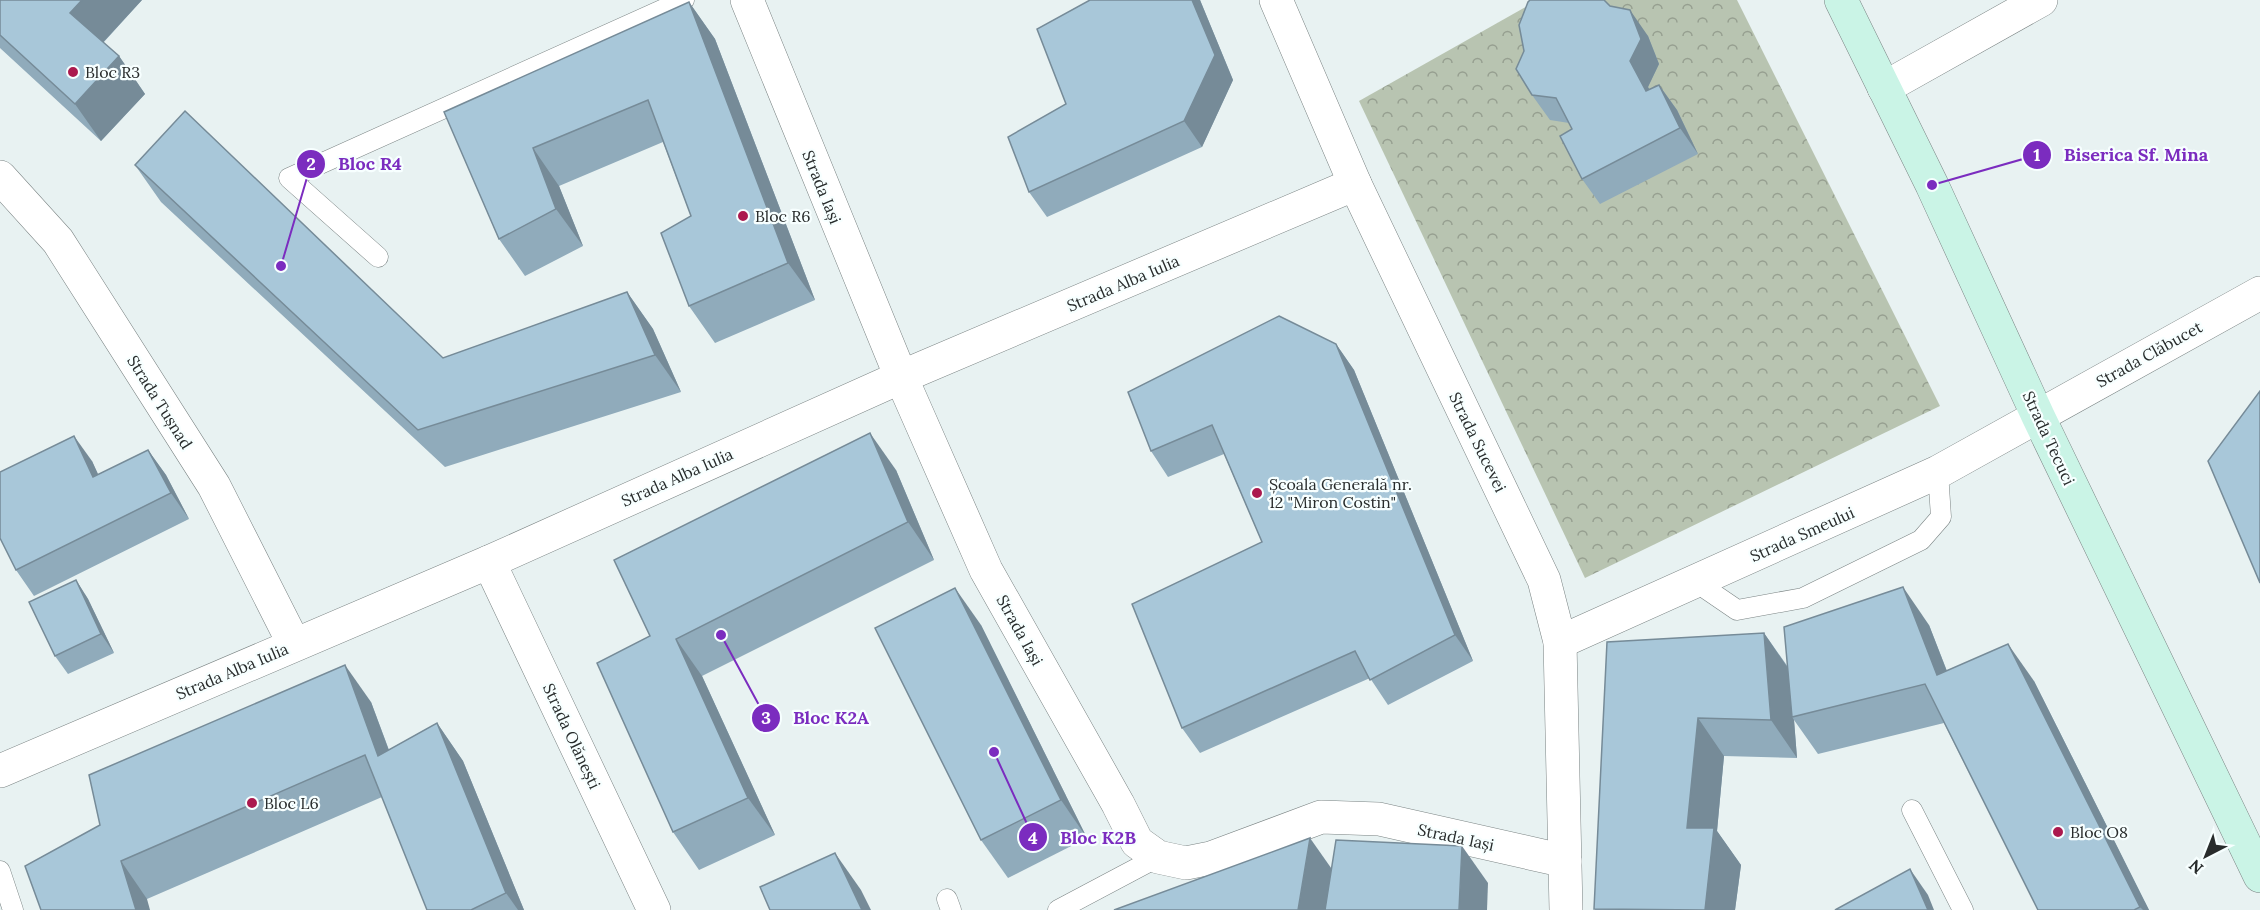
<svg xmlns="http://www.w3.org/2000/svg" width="2260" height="910" font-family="Lora,serif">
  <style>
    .park { fill: url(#park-crowns) }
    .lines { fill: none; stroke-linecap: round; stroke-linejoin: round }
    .lane-casing { stroke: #7b8484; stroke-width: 21 }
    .street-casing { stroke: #7b8484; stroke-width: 34 }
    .secondary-casing { stroke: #7b8484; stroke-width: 34 }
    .lane { stroke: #fff; stroke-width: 20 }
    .street { stroke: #fff; stroke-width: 33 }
    .secondary { stroke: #caf4e6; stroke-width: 33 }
    .wall { fill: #90abbb }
    .shaded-wall { fill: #768b98 }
    .building { fill: #a8c7d9; stroke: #768b98; stroke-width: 1.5 }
    .poi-dot { fill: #ab194e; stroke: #f7ffff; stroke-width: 2 }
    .labels { text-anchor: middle; stroke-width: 4.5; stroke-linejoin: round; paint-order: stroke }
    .poi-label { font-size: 16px; fill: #282c2c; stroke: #f7ffff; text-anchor: start }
    .street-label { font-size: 16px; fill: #282c2c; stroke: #f7ffff }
    .leader { fill: none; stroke: #7b2cbf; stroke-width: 2 }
    .callout-dot { fill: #7b2cbf; stroke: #f7ffff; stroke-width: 2 }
    .mark-label { font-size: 18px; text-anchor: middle; font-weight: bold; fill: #fff }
    .callout-label { font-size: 18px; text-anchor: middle; font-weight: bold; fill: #7b2cbf; stroke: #f7ffff; stroke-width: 4.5; stroke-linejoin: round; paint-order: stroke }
  </style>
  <defs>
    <pattern id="park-crowns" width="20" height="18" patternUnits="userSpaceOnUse" patternTransform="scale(1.5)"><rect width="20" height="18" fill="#b8c4b1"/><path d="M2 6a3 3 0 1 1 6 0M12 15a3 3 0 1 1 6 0" fill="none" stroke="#969f90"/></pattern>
  </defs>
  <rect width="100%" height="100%" fill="#e8f2f2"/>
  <polygon class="park" points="1538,0 1737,0 1940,406 1585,578 1359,101"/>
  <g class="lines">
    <g class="lane-casing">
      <g id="lane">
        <polyline points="378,257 289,178 684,0"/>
        <polyline points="1696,582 1737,610 1803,598 1921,540 1941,517 1938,472"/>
        <polyline points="1912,810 1963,910"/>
        <polyline points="0,871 13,910"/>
        <polyline points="947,899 951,910"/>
        <polyline points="1058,910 1158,857"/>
      </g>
    </g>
    <g class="street-casing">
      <g id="street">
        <polyline points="747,0 901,377 986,570 1118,804 1137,842 1158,857 1186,863 1211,858 1321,817 1379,819 1565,861"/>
        <polyline points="1276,0 1355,184 1544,580 1560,642 1566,910"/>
        <polyline points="1884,88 2041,0"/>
        <polyline points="0,177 58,241 214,486 294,644"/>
        <polyline points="489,562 654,910"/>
        <polyline points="1560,642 1938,472 2260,293"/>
        <polyline points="0,771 489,562 901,377 1355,184"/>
      </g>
    </g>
    <g class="secondary-casing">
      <polyline id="secondary" points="1841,0 1932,185 2038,416 2260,876"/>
    </g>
    <use href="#lane" class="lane"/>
    <use href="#street" class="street"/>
    <use href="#secondary" class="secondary"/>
  </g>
  <g class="wall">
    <polygon points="0,0 142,0 103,43 119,56 145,94 101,141 0,48"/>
    <polygon points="1090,0 1200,0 1233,80 1202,147 1047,217 1029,192 1066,104"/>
    <polygon points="689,2 715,39 815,300 715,343 689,306 691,216 663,142 559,186 583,246 525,276 499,239 444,112"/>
    <polygon points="1610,6 1648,36 1659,64 1648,87 1649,89 1659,85 1677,110 1698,154 1600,204 1582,179 1572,129 1569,123 1550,120 1532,95"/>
    <polygon points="135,165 443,358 627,292 653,329 681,392 445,467 161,202"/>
    <polygon points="1336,344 1354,370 1473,661 1388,705 1370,678 1200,753 1182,728 1262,542 1224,454 1168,477 1151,451"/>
    <polygon points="148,450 166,475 189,519 34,596 16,570 92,461 98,475"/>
    <polygon points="896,470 934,560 702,676 775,835 699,870 673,832 650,636"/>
    <polygon points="76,580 88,599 114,653 68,674 55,656"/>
    <polygon points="981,625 1087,838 1008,878 981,840"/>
    <polygon points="1929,625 1947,671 2034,681 2149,910 2038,910 1944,723 1818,754 1794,720 1797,758 1724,756 1717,831 1741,865 1735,910 1595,910 1607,642 1764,633 1788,667"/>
    <polygon points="371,702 389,750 437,723 463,761 524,910 427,910 382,797 147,899 41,910"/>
  </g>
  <g class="shaded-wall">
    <polygon points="82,0 142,0 96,50 70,13"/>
    <polygon points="1192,0 1200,0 1233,80 1202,147 1184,121"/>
    <polygon points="689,2 715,39 815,300 788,263"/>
    <polygon points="1630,10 1648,36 1659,64 1648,87 1664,117 1646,91 1630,61"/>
    <polygon points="119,56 145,94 101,141 75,104"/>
    <polygon points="1659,85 1677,110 1698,154 1680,128"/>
    <polygon points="533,148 559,186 583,246 556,209"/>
    <polygon points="627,292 653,329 681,392 655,355"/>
    <polygon points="1336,344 1354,370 1473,661 1455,635"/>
    <polygon points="870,433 896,470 934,560 908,522"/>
    <polygon points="74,436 92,461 111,502 93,477"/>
    <polygon points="148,450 166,475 189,519 171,493"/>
    <polygon points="76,580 88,599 114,653 101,634"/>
    <polygon points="1903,587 1929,625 1963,713 1937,675"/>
    <polygon points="955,588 981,625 1087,838 1061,800"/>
    <polygon points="1764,633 1790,671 1792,717 1794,720 1797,758 1771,720"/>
    <polygon points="676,639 702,676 775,835 748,798"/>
    <polygon points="2008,644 2034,681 2149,910 2143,910 2140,907"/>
    <polygon points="345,665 371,702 405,794 378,756"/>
    <polygon points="1698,718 1724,756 1717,831 1741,865 1735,910 1705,910 1687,828"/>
    <polygon points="437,723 463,761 524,910 518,910 506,893"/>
    <polygon points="1310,838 1336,875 1330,910 1298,910"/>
    <polygon points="1462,846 1488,883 1487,910 1459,910"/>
    <polygon points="835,853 861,890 871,910 862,910"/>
    <polygon points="121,861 147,899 150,910 136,910"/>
    <polygon points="1910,869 1928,895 1934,910 1928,910"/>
  </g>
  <g class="building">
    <polygon points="0,0 82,0 70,13 119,56 75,104 0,35"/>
    <polygon points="1090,0 1192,0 1215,55 1184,121 1029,192 1008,137 1066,104 1037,29"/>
    <polygon points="1530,0 1604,0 1610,6 1630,10 1641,39 1630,61 1646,91 1659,85 1680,128 1582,179 1560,136 1572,129 1556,98 1532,95 1516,69 1524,51 1519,25 1528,2"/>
    <polygon points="689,2 788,263 689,306 661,233 691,216 648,100 533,148 556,209 499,239 444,112"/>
    <polygon points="185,111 443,358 627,292 655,355 418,430 135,165"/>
    <polygon points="1279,316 1336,344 1455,635 1370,680 1355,651 1182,728 1132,604 1262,542 1212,425 1151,451 1128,392"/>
    <polygon points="2260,391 2260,583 2208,461"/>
    <polygon points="870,433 908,522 676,639 748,798 673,832 597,663 650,636 614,560"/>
    <polygon points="74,436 93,477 148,450 171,493 16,570 0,538 0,472"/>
    <polygon points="76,580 101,634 55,656 29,602"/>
    <polygon points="1903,587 1937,675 2008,644 2140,907 2134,910 2038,910 1925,684 1792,717 1784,627"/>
    <polygon points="955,588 1061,800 981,840 875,628"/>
    <polygon points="1764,633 1771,720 1698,718 1687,828 1714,828 1705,910 1594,909 1607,642"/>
    <polygon points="345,665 378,756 437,723 506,893 471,910 427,910 365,755 121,861 136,910 41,910 25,866 100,825 89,775"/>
    <polygon points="1310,838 1298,910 1114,910"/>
    <polygon points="1336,840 1462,846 1459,910 1325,910"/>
    <polygon points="835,853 862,910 770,910 760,887"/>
    <polygon points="1910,869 1928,910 1835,910"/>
  </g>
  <g class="poi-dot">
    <circle cx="73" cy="72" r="6"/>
    <circle cx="743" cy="216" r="6"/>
    <circle cx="1257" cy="493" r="6"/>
    <circle cx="252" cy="803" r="6"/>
    <circle cx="2058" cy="832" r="6"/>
  </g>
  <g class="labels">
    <g class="poi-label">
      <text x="85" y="78">Bloc R3</text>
      <text x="755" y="222">Bloc R6</text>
      <text x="1269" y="490">Școala Generală nr.<tspan x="1269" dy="18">12 "Miron Costin"</tspan></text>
      <text x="264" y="809">Bloc L6</text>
      <text x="2070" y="838">Bloc O8</text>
    </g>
    <g class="street-label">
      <text transform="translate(822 187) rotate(68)" y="6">Strada Iași</text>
      <text transform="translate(1123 283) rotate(-23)" y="6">Strada Alba Iulia</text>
      <text transform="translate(2149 354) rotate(-29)" y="6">Strada Clăbucet</text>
      <text transform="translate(160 402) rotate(58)" y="6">Strada Tușnad</text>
      <text transform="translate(2049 438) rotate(65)" y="6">Strada Tecuci</text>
      <text transform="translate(1478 442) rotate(64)" y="6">Strada Sucevei</text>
      <text transform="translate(677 477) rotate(-24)" y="6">Strada Alba Iulia</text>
      <text transform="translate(1802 534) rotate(-24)" y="6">Strada Smeului</text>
      <text transform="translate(1020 630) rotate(61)" y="6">Strada Iași</text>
      <text transform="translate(232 671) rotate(-23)" y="6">Strada Alba Iulia</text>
      <text transform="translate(572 736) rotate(65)" y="6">Strada Olănești</text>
      <text transform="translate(1456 837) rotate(12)" y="6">Strada Iași</text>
    </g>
  </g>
  <path class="leader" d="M1932 185L2037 155M281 266L311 164M721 635L766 718M994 752L1033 837"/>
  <g class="callout-dot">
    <circle cx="1932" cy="185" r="6"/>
    <circle cx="281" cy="266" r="6"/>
    <circle cx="721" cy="635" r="6"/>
    <circle cx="994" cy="752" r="6"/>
    <circle cx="2037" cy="155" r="15"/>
    <circle cx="311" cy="164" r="15"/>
    <circle cx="766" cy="718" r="15"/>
    <circle cx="1033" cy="837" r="15"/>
  </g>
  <g class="mark-label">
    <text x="2037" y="161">1</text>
    <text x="311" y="170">2</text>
    <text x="766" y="724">3</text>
    <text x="1033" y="844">4</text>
  </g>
  <g class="callout-label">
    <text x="2136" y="161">Biserica Sf. Mina</text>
    <text x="370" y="170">Bloc R4</text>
    <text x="831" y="724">Bloc K2A</text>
    <text x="1098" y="844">Bloc K2B</text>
  </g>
  <g transform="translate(2206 856) rotate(222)" stroke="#f7ffff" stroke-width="4.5" paint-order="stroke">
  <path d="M0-4.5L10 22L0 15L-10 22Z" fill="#282c2c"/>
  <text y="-9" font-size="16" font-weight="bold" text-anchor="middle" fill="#282c2c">N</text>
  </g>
</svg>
